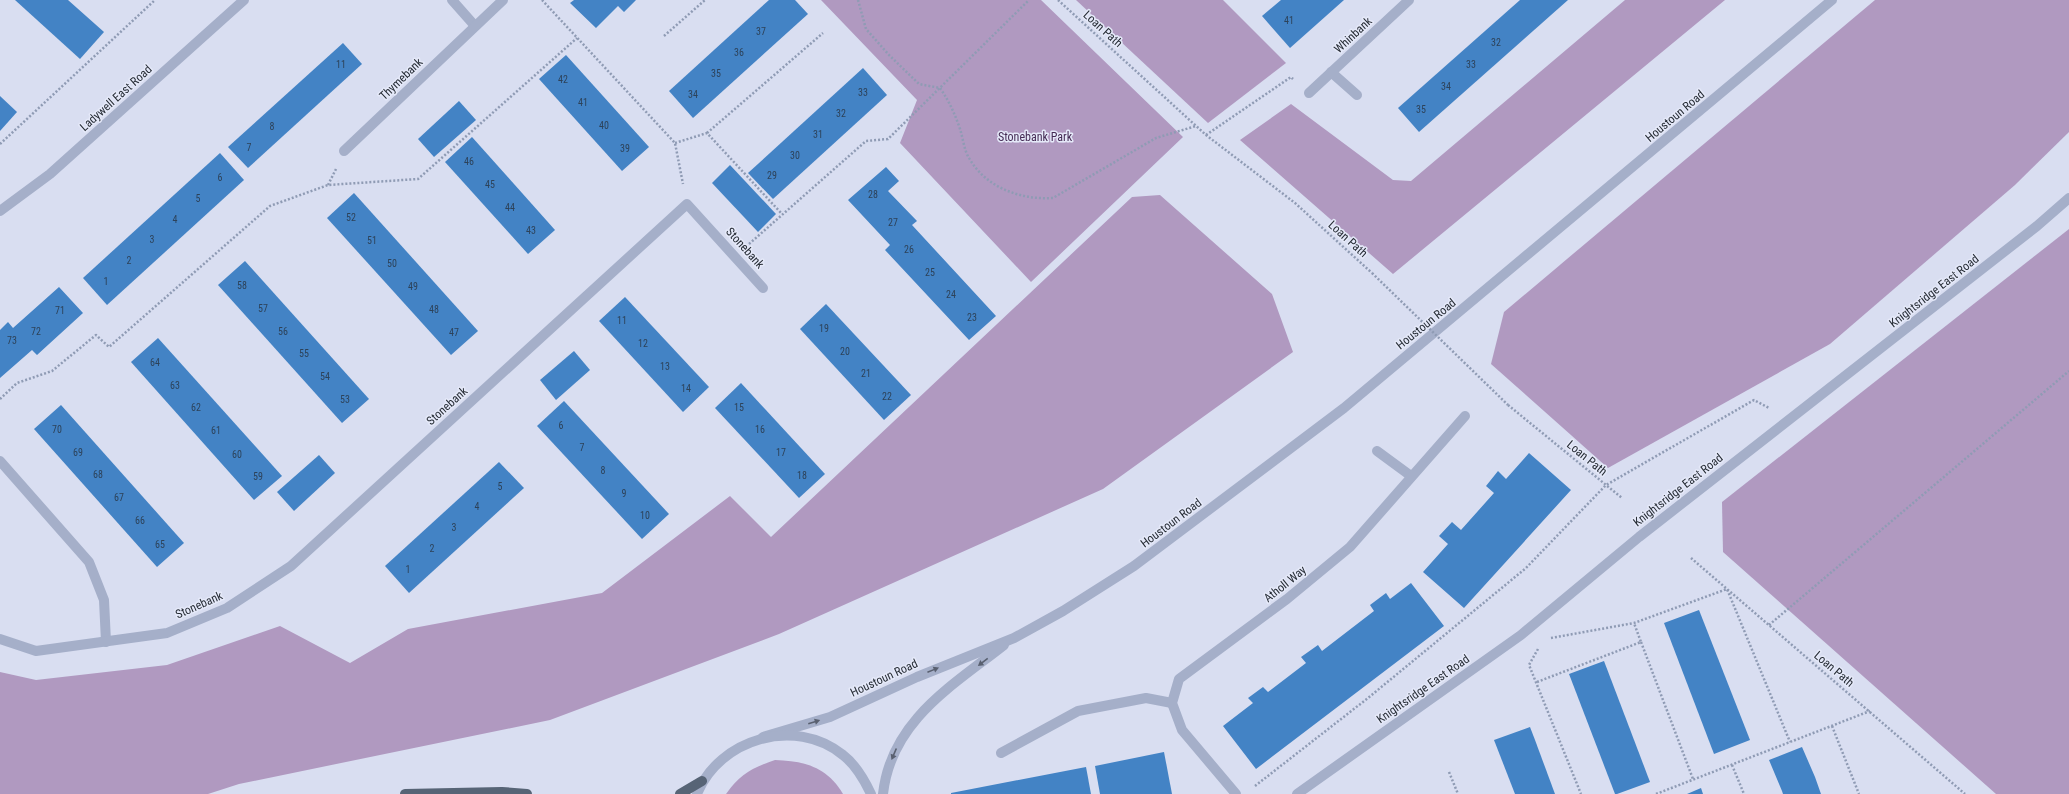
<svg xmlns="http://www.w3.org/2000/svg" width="2069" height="794" font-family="'Roboto Condensed',sans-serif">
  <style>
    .green { fill: #b099c0 }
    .building { fill: #4383c5 }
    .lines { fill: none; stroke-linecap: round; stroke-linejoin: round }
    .path { stroke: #8f9bb4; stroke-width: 2.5; stroke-dasharray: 2 2; stroke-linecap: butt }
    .service { stroke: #a5afc9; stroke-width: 10 }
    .minor { stroke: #a5afc9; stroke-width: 10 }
    .tertiary { stroke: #a5afc9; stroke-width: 10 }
    .primary { stroke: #576476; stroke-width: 10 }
    .path-bridge { stroke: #8f9bb4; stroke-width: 2.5; stroke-dasharray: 2 2; stroke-linecap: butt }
    .oneway { fill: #596070 }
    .labels { text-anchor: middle; stroke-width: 3; stroke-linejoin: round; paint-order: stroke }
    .number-label { font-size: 10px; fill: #2d4259 }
    .street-label { font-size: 12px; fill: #262c35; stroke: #e5e9f9 }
    .park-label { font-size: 12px; fill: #442a53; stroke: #e5e9f9 }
  </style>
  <rect width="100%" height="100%" fill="#d9def1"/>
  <g class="green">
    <polygon points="821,0 1041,0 1183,137 1031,282 900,143 917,100"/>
    <polygon points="1076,0 1223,0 1286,63 1208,123"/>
    <polygon points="1625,0 1725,0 1393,274 1240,140 1291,104 1393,180 1411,181"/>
    <polygon points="1875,0 2069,0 2069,132 2015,185 1830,344 1608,468 1491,364 1504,312"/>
    <polygon points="1160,195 1272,294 1293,352 1103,489 779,634 550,720 239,784 208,794 0,794 0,672 36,680 167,665 280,626 350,663 408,629 602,593 730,496 771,537 1132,197"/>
    <polygon points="2069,229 2069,794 1996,794 1723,552 1722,502"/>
    <path d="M 775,760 C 805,761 827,767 843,794 L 726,794 C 740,774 752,768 775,760 Z"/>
  </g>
  <g class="building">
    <polygon points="15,0 68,0 104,32 80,59"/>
    <polygon points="574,0 636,0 624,12 618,6 596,28 570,3"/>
    <polygon points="769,0 795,0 808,14 693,118 669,91"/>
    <polygon points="1281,0 1344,0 1290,48 1262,16"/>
    <polygon points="1520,0 1568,0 1419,132 1398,108"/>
    <polygon points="343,43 362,64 248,168 228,147"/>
    <polygon points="566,55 649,147 622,171 539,79"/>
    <polygon points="863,68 887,95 773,199 748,173"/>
    <polygon points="0,96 17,112 0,131"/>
    <polygon points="459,101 476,120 434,157 418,139"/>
    <polygon points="472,137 555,230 528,254 445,162"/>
    <polygon points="220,153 244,180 107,305 83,278"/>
    <polygon points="730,165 776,214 758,232 712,183"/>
    <polygon points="886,167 899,181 888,191 917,221 912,225 996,316 969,340 885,250 890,245 848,200"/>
    <polygon points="354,193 478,331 451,355 327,218"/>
    <polygon points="245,261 369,399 342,423 218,285"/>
    <polygon points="59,287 83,313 37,355 32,350 0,378 0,330 8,322 13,328"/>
    <polygon points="625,297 709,387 683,412 599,321"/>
    <polygon points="826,304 911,395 884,420 800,329"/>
    <polygon points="158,338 282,476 254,500 131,362"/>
    <polygon points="574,351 590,370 556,400 540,380"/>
    <polygon points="741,383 825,474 799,498 715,408"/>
    <polygon points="564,401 669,514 642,539 537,426"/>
    <polygon points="61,405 184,543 157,567 34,429"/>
    <polygon points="1529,453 1571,490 1464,608 1423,572 1448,544 1439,536 1452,522 1461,530 1494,493 1486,486 1498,471 1506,479"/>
    <polygon points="319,455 335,473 294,511 277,492"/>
    <polygon points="499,462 524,488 409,593 385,566"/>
    <polygon points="1411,583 1444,626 1256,769 1223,726 1253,703 1248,698 1263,687 1268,692 1306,663 1301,657 1318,645 1322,651 1374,611 1370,605 1386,593 1390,599"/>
    <polygon points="1699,610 1750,740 1714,754 1664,623"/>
    <polygon points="1604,661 1650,782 1617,794 1615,794 1569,674"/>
    <polygon points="1530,727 1535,740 1555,794 1515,794 1494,740"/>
    <polygon points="1802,747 1815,777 1821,794 1783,794 1782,791 1769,760"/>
    <polygon points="1164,752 1172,794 1100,794 1095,766"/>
    <polygon points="1086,767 1091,794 951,794 951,793"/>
    <polygon points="1701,788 1703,794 1687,794"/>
  </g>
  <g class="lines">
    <g class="path">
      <polyline points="542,0 675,143 683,184"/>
      <path d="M 858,0 L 866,29 L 889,55 L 919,84 L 940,88 C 949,101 955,114 960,129 C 963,138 964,150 969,158 C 986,188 1021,200 1053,198 L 1156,138 L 1196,126"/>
      <polyline points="1058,0 1206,135 1295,203 1372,273"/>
      <polyline points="664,36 705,0"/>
      <polyline points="707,133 823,33"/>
      <polyline points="1206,135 1291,77 1293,79"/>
      <polyline points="675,143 707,133 782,214"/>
      <polyline points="0,144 155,0"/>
      <polyline points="328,185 336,169"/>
      <polyline points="749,244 866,141 888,139 1029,0"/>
      <polyline points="0,399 17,383 52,371 96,335 109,347 270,206 328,185 418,179 577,38"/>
      <polyline points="1508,405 1622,498"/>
      <polyline points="1691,558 1965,794"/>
      <polyline points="1769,625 2069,371"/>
      <polyline points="1551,638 1634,623 1727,589 1790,742"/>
      <polyline points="1641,642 1693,779"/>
      <polyline points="1538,649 1529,665 1581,794"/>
      <polyline points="1537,682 1641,642 1634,623"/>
      <polyline points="1832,726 1859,794"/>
      <polyline points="1732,765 1744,794"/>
      <polyline points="1449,772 1458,794"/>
      <polyline points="1255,786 1368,698 1526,568 1606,485 1754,400 1769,408"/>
      <polyline points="1656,794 1870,711"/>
    </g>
    <polyline class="service" points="1001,753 1078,711 1146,698 1172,703"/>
    <g class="minor">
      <polyline points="452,0 475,26"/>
      <polyline points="1331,72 1357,95"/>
      <polyline points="1309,93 1409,0"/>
      <polyline points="344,151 503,0"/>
      <polyline points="1377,451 1411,476"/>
      <polyline points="0,461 89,562 104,600 106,642"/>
      <polyline points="0,639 36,651 167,633 227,608 291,566 687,204 763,288"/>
      <polyline points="1236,794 1182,730 1172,703 1179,679 1287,599 1350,547 1465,416"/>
    </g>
    <g class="tertiary">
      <polyline points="0,211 50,174 244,0"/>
      <polyline points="763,737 830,717 917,677 1014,638 1063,611 1134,566 1344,408 1832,0"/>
      <path d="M 697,794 C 719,739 795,716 843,755 C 856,765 864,779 871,794"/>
      <path d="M 883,794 C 891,721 952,686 1004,645"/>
      <polyline points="1297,794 1521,635 1639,537 2037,226 2069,198"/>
    </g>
    <g class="primary">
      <polyline points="405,794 502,792 527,794"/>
      <polyline points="680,794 702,781"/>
    </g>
    <polyline class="path-bridge" points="1372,273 1508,405"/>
  </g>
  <defs><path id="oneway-solid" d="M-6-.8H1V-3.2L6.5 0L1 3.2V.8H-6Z"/></defs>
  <g class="oneway">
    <use href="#oneway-solid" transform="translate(983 662) rotate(142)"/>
    <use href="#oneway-solid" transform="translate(933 670) rotate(-22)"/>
    <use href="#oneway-solid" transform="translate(814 722) rotate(-17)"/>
    <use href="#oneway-solid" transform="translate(894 754) rotate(113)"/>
  </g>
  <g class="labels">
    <g class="number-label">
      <text x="1289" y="24">41</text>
      <text x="761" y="35">37</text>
      <text x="1496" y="46">32</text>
      <text x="739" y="56">36</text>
      <text x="341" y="68">11</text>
      <text x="1471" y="68">33</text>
      <text x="716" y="77">35</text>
      <text x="563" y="83">42</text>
      <text x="1446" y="90">34</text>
      <text x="863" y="96">33</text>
      <text x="693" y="98">34</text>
      <text x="583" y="106">41</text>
      <text x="1421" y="113">35</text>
      <text x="841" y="117">32</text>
      <text x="604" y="129">40</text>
      <text x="272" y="130">8</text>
      <text x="818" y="138">31</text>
      <text x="249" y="151">7</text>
      <text x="625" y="152">39</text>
      <text x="795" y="159">30</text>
      <text x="469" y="165">46</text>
      <text x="772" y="179">29</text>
      <text x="220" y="181">6</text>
      <text x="490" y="188">45</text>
      <text x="873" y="198">28</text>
      <text x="198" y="202">5</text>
      <text x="510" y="211">44</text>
      <text x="351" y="221">52</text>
      <text x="175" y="223">4</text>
      <text x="893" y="226">27</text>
      <text x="531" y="234">43</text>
      <text x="152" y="243">3</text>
      <text x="372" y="244">51</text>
      <text x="909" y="253">26</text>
      <text x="129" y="264">2</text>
      <text x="392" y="267">50</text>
      <text x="930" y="276">25</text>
      <text x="106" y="285">1</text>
      <text x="242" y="289">58</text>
      <text x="413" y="290">49</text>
      <text x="951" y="298">24</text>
      <text x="263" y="312">57</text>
      <text x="434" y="313">48</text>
      <text x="60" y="314">71</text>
      <text x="972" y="321">23</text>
      <text x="622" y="324">11</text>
      <text x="824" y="332">19</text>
      <text x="36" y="335">72</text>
      <text x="283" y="335">56</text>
      <text x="454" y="336">47</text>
      <text x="12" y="344">73</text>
      <text x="643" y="347">12</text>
      <text x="845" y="355">20</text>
      <text x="304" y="357">55</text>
      <text x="155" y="366">64</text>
      <text x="665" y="370">13</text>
      <text x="866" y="377">21</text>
      <text x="325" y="380">54</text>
      <text x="175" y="389">63</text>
      <text x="686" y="392">14</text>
      <text x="887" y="400">22</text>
      <text x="345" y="403">53</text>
      <text x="196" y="411">62</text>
      <text x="739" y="411">15</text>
      <text x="561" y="429">6</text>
      <text x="57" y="433">70</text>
      <text x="760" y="433">16</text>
      <text x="216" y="434">61</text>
      <text x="582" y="451">7</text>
      <text x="78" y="456">69</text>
      <text x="781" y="456">17</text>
      <text x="237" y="458">60</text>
      <text x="603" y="474">8</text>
      <text x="98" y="478">68</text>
      <text x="802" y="479">18</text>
      <text x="258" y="480">59</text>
      <text x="500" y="490">5</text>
      <text x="624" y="497">9</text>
      <text x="119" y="501">67</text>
      <text x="477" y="510">4</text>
      <text x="645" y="519">10</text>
      <text x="140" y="524">66</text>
      <text x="454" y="531">3</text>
      <text x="160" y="548">65</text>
      <text x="432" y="552">2</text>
      <text x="408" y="573">1</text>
    </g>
    <g class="street-label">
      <text transform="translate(1103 29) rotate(42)" y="4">Loan Path</text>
      <text transform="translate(1353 35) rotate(-43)" y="4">Whinbank</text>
      <text transform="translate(401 79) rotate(-44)" y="4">Thymebank</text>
      <text transform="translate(116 98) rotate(-42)" y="4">Ladywell East Road</text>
      <text transform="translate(1675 116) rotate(-40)" y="4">Houstoun Road</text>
      <text transform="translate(1348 239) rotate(42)" y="4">Loan Path</text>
      <text transform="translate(745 248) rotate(48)" y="4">Stonebank</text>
      <text transform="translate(1934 291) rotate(-38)" y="4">Knightsridge East Road</text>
      <text transform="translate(1426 324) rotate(-39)" y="4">Houstoun Road</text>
      <text transform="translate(447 406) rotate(-42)" y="4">Stonebank</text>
      <text transform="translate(1587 458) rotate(39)" y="4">Loan Path</text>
      <text transform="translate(1678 490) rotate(-38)" y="4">Knightsridge East Road</text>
      <text transform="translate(1171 523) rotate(-37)" y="4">Houstoun Road</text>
      <text transform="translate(1285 584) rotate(-39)" y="4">Atholl Way</text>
      <text transform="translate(199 605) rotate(-24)" y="4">Stonebank</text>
      <text transform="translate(1834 669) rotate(40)" y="4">Loan Path</text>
      <text transform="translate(884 678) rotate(-25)" y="4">Houstoun Road</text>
      <text transform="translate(1423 689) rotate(-35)" y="4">Knightsridge East Road</text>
    </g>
    <g class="park-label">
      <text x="1035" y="141">Stonebank Park</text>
    </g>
  </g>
</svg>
